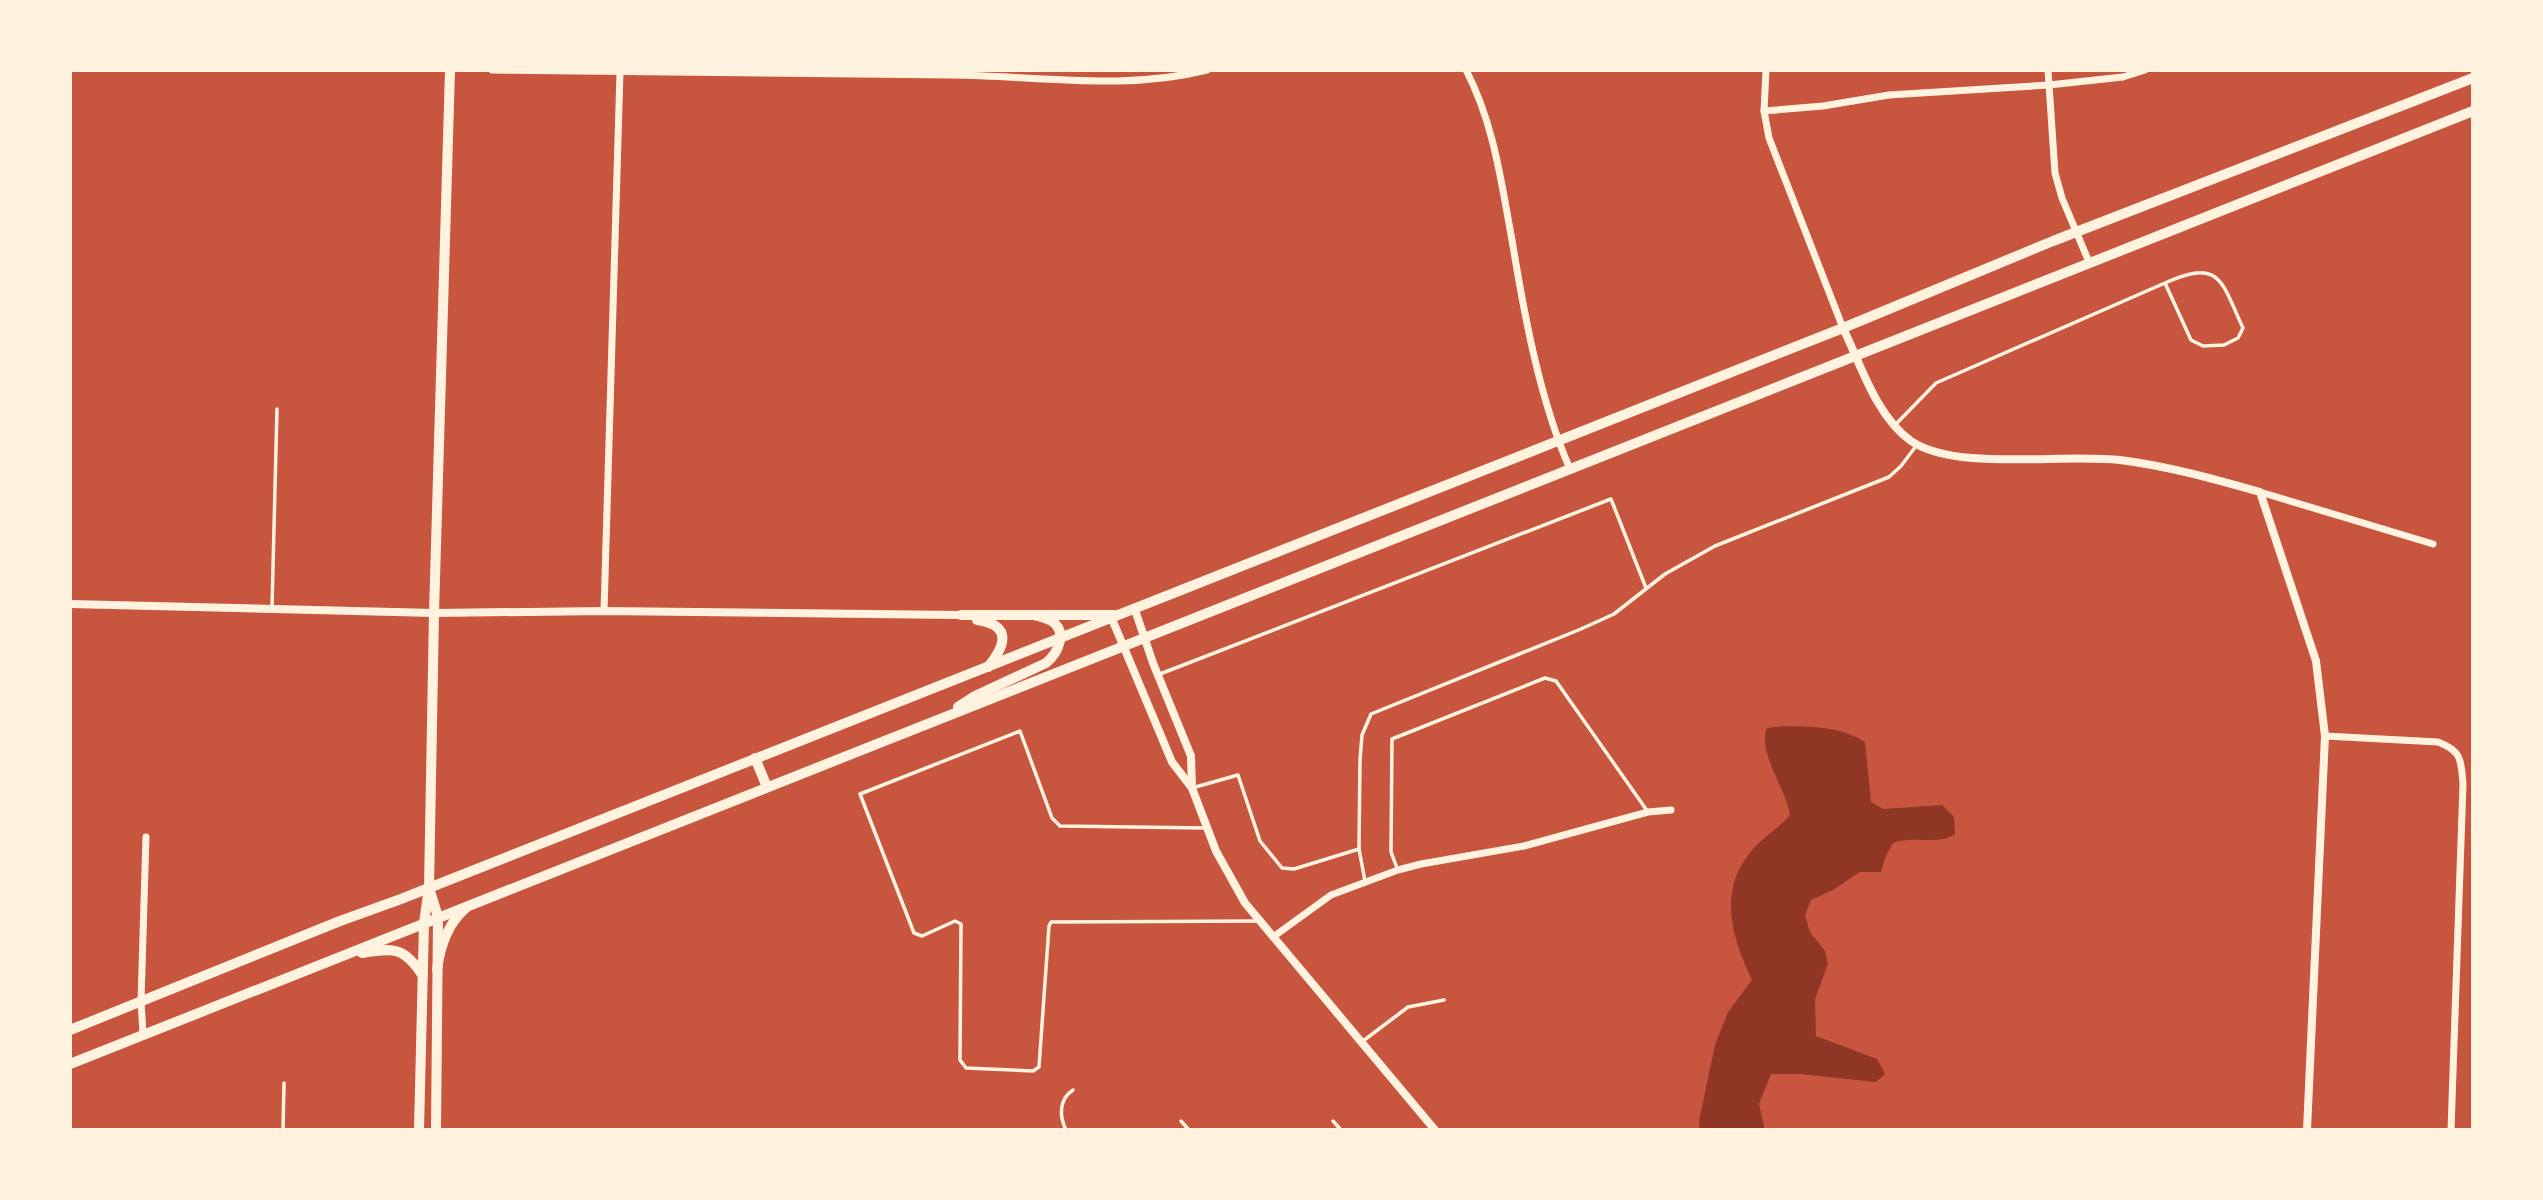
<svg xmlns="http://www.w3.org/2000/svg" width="2543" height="1200" font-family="'Archivo Narrow',sans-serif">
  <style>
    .water { fill: #8f3625 }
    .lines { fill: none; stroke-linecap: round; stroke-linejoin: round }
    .service { stroke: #fff3e0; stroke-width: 3.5 }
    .minor { stroke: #fff3e0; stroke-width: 7 }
    .tertiary { stroke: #fff3e0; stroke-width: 8 }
    .secondary { stroke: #fff3e0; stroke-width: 10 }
    .primary { stroke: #fff3e0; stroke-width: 10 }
  </style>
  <rect width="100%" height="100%" fill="#c8553d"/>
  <path class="water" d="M 1785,726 C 1814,727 1840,726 1865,742 L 1871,802 L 1883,809 L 1942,805 L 1954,817 L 1955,834 C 1938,846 1913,835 1893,843 L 1885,858 L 1881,872 L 1860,872 L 1833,890 L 1811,900 L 1805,915 L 1810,932 L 1825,951 L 1828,964 L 1815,999 L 1816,1036 L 1877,1059 L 1885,1074 L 1876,1082 L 1800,1074 L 1771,1074 L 1759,1104 L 1765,1130 L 1700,1130 L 1699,1121 L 1715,1045 L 1728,1012 L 1752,980 C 1731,937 1717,888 1754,848 C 1765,836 1779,828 1790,815 C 1786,788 1757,752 1767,728 Z"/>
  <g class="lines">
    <g class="service">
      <path d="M 1896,424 L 1936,383 L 2165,283 C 2221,258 2221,281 2243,328 L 2238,338 L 2224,345 L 2203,346 L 2191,340 L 2165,283"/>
      <polyline points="272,607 277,409"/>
      <polyline points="1160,674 1611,499 1646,588"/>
      <polyline points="1192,788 1238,775 1260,841 1282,868 1294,869 1359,849"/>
      <polyline points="1206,828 1060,826 1052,818 1020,731 860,794 914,933 922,936 955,921 961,924 960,1060 966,1068 1033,1071 1039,1067 1049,926 1051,922 1259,921"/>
      <polyline points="1397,868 1391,852 1392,739 1545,678 1556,681 1648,812"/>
      <polyline points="1365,881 1359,849 1360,760 1362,735 1371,714 1581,629 1614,614 1665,574 1715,546 1889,477 1901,466 1916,446"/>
      <polyline points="1363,1041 1408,1007 1444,1000"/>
      <polyline points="1181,1121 1189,1130"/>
      <polyline points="1333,1121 1341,1130"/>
      <polyline points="283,1130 284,1083"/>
      <path d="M 1066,1130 C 1059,1116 1059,1099 1073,1090"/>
    </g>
    <g class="minor">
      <path d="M 492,70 C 646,73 800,72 953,75 C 1038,76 1124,91 1207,70"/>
      <path d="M 1466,70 C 1494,124 1501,181 1512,240 C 1524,314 1540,401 1570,469"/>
      <polyline points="1766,70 1764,111 1769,138 1843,328"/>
      <polyline points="2048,70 2055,173 2062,198 2089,262"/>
      <polyline points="1764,111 1823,106 1889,95 2049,85 2123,77 2145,70"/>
      <polyline points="2260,492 2433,544"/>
      <polyline points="604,611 620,72"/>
      <path d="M 2325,736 L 2438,742 C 2462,751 2461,760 2463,784 L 2451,1130"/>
      <polyline points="1273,937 1331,895 1398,870 1421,864 1524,846 1648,812 1671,810"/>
      <polyline points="143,1034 141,1001 146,837"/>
    </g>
    <g class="tertiary">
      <path d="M 1843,328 C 1861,365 1876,416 1911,441 C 1957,472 2063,453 2120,460 C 2168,466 2214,479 2260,492 L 2316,661 L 2325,736 L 2307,1130"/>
      <polyline points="70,604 434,613 604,611 961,615"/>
      <polyline points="1135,610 1153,663 1191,756 1192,788"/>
      <polyline points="1112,619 1172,762 1192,788 1216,851 1245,903 1435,1130"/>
    </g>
    <g class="secondary">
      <polyline points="430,891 438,917 436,1130"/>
      <polyline points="419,1130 424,923 429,888 434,613 450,70"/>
    </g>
    <g class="primary">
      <polyline points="961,615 1116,615"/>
      <path d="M 977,620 C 1012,625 1006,645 988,667"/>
      <path d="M 958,707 L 975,696 L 1046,663 C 1058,653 1069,631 1050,620 C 1045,618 1039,616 1034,615"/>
      <polyline points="755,758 767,787"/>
      <path d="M 362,953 C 395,947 405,948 423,976"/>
      <path d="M 437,970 C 440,947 448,923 466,908"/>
      <polyline points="70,1030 340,921 401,899 1843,328 2053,241 2473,78"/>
      <polyline points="70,1064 2473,111"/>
    </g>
  </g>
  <rect width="2543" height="1200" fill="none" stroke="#fff3e0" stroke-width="144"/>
</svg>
